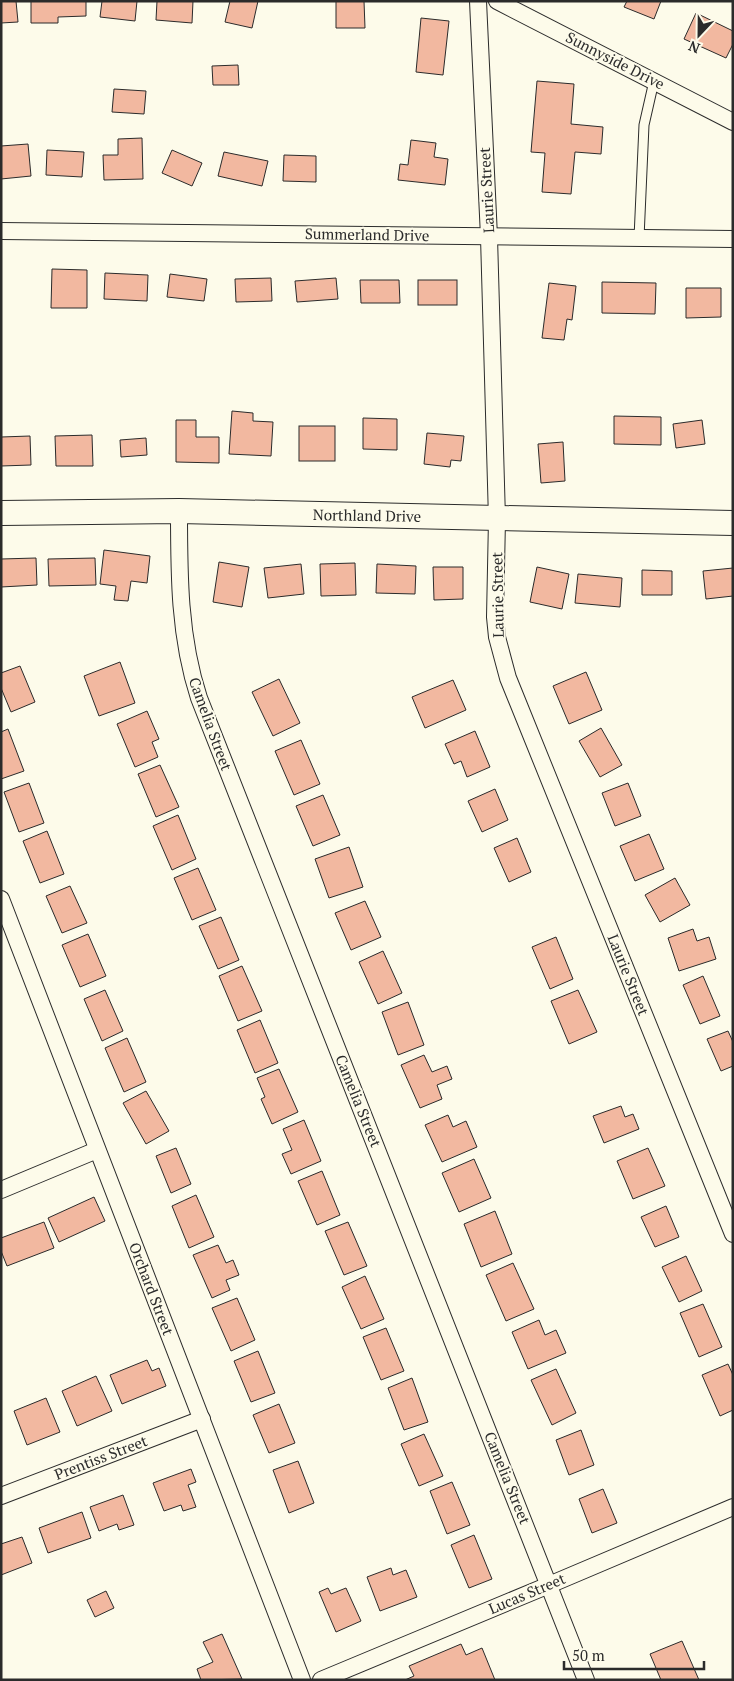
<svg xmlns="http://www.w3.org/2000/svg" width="734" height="1681" font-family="'PT Serif',serif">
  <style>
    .building { fill: #f2b8a0; stroke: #2b2b2b }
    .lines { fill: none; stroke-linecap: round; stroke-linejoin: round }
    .lane-casing { stroke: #2b2b2b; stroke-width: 11 }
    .street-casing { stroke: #2b2b2b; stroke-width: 18 }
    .secondary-casing { stroke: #2b2b2b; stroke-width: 26 }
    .lane { stroke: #fdfbea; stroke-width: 9 }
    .street { stroke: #fdfbea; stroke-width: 16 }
    .secondary { stroke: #fdfbea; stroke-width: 24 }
    .labels { text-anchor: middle; stroke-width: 4; stroke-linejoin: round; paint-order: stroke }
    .street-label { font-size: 15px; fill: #2b2b2b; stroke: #fdfbea }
  </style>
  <rect width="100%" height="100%" fill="#fdfbea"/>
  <g class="building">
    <polygon points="1,1 16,1 18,22 1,23"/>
    <polygon points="31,1 86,1 86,16 58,17 58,23 31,23"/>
    <polygon points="102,1 137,1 135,21 100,17"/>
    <polygon points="157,1 193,1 192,23 156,20"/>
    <polygon points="230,1 258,1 252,28 225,22"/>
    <polygon points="336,1 364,1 365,28 336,28"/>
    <polygon points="627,1 661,1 654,19 624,7"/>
    <polygon points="696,13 733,31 733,44 726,58 684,39"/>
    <polygon points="421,18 449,21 443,75 416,72"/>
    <polygon points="238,65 239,85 213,85 212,66"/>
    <polygon points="537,81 574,84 571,124 603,127 601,154 575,152 571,194 542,192 545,153 531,152"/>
    <polygon points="114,89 146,91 144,114 112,112"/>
    <polygon points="142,138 143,179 104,180 103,155 118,155 118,139"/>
    <polygon points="411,140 436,143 434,157 448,159 445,185 398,180 400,164 408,165"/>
    <polygon points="28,144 31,176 1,179 1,146"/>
    <polygon points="47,150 84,152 82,177 46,175"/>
    <polygon points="172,150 202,163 192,186 162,173"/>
    <polygon points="224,152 268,161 262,186 218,176"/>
    <polygon points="284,155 316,156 316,182 283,181"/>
    <polygon points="52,269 87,270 87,308 51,308"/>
    <polygon points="105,273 148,275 147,301 104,299"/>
    <polygon points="170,274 207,279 204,301 167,297"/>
    <polygon points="271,278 272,301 236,302 235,279"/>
    <polygon points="336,278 338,299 297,302 295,281"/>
    <polygon points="360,280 399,280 400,303 361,303"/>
    <rect x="418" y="280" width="39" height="25"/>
    <polygon points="602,282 656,283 655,314 602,313"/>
    <polygon points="549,283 576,286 572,320 567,319 564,340 542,338"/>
    <polygon points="686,288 721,288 721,317 686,318"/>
    <polygon points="232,411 253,413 253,421 273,422 271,456 229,454"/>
    <polygon points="614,416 661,417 661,445 614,444"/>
    <polygon points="363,418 397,419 397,450 363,449"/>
    <polygon points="176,420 196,420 196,437 219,437 219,463 176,462"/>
    <polygon points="702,420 705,444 676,448 673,424"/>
    <rect x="299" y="426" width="36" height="35"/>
    <polygon points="427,433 464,436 461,461 451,460 450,467 424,464"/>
    <polygon points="92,435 93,466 56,466 55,436"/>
    <polygon points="30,436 31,465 1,466 1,437"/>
    <polygon points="146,438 147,455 121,457 120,440"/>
    <polygon points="563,442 565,481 541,483 538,444"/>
    <polygon points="104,550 150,556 147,583 131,581 128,601 114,600 116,586 100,584"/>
    <polygon points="36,558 37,585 1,587 1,559"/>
    <polygon points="95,558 96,585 49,586 48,559"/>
    <polygon points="219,562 249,567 242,607 213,602"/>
    <polygon points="355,563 356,595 321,596 320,564"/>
    <polygon points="301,564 304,594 268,598 264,568"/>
    <polygon points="377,564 416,566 415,594 376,593"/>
    <polygon points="433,567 463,567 463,599 434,600"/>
    <polygon points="537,567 569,574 562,609 530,602"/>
    <polygon points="733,568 733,596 706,599 703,571"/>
    <polygon points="642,570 672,571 672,595 642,595"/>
    <polygon points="578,574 622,578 620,607 575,603"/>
    <polygon points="120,662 135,703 99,716 84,676"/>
    <polygon points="20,666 35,702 11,712 1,688 1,673"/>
    <polygon points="586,672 602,710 569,724 553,686"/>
    <polygon points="279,679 300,723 273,736 252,692"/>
    <polygon points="453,680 466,710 425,728 412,697"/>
    <polygon points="147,711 159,739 152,742 158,757 135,767 117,724"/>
    <polygon points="601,728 622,765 600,777 579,741"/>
    <polygon points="8,729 24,771 1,779 1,732"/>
    <polygon points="475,731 490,767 467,777 461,761 454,764 445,744"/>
    <polygon points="301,740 320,784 294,795 275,751"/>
    <polygon points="160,765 179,807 156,817 138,774"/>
    <polygon points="29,783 44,823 19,832 4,792"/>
    <polygon points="628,783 641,816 615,826 602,793"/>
    <polygon points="495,789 508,820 482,832 468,801"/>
    <polygon points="323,795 340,835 313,846 296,806"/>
    <polygon points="178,815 196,859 172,870 153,826"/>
    <polygon points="47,831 64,874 40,883 23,841"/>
    <polygon points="649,834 664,869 635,881 620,846"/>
    <polygon points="517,838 531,872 509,882 494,848"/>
    <polygon points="349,847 363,887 329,898 315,859"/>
    <polygon points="198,868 216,910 192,920 174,878"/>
    <polygon points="675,878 690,905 660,922 645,895"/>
    <polygon points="70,886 87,923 62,933 46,896"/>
    <polygon points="365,901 381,937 351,950 335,913"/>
    <polygon points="221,917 239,960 218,969 199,926"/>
    <polygon points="693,929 697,941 709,937 716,959 679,971 668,938"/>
    <polygon points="88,934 106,976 80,987 62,945"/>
    <polygon points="556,937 573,979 550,989 532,947"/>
    <polygon points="383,951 402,993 378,1004 359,962"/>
    <polygon points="242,966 262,1011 238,1021 219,976"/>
    <polygon points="703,976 720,1016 700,1024 683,985"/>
    <polygon points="105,990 123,1031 102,1041 84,999"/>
    <polygon points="578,990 597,1032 569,1044 551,1001"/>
    <polygon points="408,1002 424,1045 398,1055 382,1012"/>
    <polygon points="260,1020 278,1063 255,1073 237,1030"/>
    <polygon points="728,1031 733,1042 733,1066 721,1071 707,1039"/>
    <polygon points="127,1038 146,1082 124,1092 105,1048"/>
    <polygon points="424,1055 432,1072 447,1066 452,1079 437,1085 442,1099 420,1108 401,1065"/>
    <polygon points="279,1069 298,1112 272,1124 261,1099 265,1097 257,1078"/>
    <polygon points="146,1091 169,1131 146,1144 123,1103"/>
    <polygon points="621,1106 625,1117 633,1114 639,1129 604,1143 593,1116"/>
    <polygon points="448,1115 453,1127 466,1121 477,1147 442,1162 425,1125"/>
    <polygon points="304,1120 321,1161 291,1174 282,1154 292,1150 283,1129"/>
    <polygon points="176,1148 191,1184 171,1193 156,1156"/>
    <polygon points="648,1148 665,1186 633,1199 617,1161"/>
    <polygon points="474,1159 491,1198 459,1212 442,1173"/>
    <polygon points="322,1171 340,1215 317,1225 298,1181"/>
    <polygon points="196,1195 214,1237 189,1248 172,1206"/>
    <polygon points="94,1197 105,1221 59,1242 48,1218"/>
    <polygon points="666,1206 679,1237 655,1247 641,1217"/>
    <polygon points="495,1211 512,1254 481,1267 464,1224"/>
    <polygon points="44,1222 54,1248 7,1266 1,1251 1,1238"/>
    <polygon points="348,1222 367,1266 344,1275 325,1231"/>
    <polygon points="218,1245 226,1263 233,1260 239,1275 226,1280 230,1290 212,1298 193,1255"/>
    <polygon points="686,1256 702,1291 679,1302 662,1267"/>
    <polygon points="513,1263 534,1309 506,1321 486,1275"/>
    <polygon points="365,1276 384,1319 361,1329 342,1287"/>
    <polygon points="237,1298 255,1340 231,1351 212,1308"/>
    <polygon points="703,1304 722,1347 699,1357 680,1313"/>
    <polygon points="539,1320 545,1335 556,1330 566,1353 528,1369 512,1332"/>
    <polygon points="386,1328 404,1371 381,1380 363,1337"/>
    <polygon points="258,1351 275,1393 251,1402 234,1361"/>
    <polygon points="147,1360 152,1371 159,1368 166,1386 122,1404 110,1375"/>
    <polygon points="728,1364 733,1375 733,1410 720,1416 702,1375"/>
    <polygon points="556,1369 576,1413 552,1425 531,1380"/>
    <polygon points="96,1376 112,1411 77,1426 62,1391"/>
    <polygon points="412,1378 428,1422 404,1430 388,1388"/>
    <polygon points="46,1398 60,1432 27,1445 14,1411"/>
    <polygon points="279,1404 295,1443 269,1453 253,1415"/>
    <polygon points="581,1430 594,1465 569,1475 556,1440"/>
    <polygon points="424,1434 443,1476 419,1486 401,1444"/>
    <polygon points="298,1461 314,1503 289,1513 273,1470"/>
    <polygon points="191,1469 196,1482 188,1485 196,1507 183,1511 181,1505 164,1511 153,1483"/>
    <polygon points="452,1482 470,1525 447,1534 430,1491"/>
    <polygon points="603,1489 617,1523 592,1533 579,1499"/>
    <polygon points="123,1495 134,1525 119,1530 117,1524 99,1531 90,1507"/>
    <polygon points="82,1512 91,1538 48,1553 39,1528"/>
    <polygon points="474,1535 492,1579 469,1588 451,1545"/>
    <polygon points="22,1537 32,1563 1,1575 1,1544"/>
    <polygon points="391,1568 393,1575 406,1570 417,1597 380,1611 367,1577"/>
    <polygon points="328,1588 331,1594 346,1588 361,1621 336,1632 319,1592"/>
    <polygon points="106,1591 114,1608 95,1617 87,1600"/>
    <polygon points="222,1634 242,1679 201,1680 197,1669 213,1662 203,1642"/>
    <polygon points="682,1641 699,1680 661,1680 650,1654"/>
    <polygon points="461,1644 466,1655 482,1648 495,1680 405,1680 414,1676 409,1666"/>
  </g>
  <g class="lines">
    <g class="lane-casing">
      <polyline id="lane" points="639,238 644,125 654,81"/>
    </g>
    <g class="street-casing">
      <g id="street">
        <polyline points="478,1 489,237 497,519 495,617 497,637 508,678 733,1234"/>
        <polyline points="497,1 733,122"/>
        <polyline points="1,231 733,239"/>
        <path d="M 179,511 C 179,575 179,637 199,698 L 586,1680"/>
        <polyline points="1,899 302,1680"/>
        <polyline points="1,1190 97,1150"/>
        <polyline points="1,1496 202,1419"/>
        <polyline points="321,1680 549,1585 733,1507"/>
      </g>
    </g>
    <g class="secondary-casing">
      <polyline id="secondary" points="1,513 179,511 733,523"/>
    </g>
    <use href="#lane" class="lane"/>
    <use href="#street" class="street"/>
    <use href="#secondary" class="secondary"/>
  </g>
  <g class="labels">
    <g class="street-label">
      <text transform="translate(615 61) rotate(27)" y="5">Sunnyside Drive</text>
      <text transform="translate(487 190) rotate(-93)" y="5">Laurie Street</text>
      <text transform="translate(367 235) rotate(1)" y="5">Summerland Drive</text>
      <text transform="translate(367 516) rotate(1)" y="5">Northland Drive</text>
      <text transform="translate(498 595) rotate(-91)" y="5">Laurie Street</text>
      <text transform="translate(210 724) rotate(70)" y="5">Camelia Street</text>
      <text transform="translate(628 975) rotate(68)" y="5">Laurie Street</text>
      <text transform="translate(358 1101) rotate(68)" y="5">Camelia Street</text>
      <text transform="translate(151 1289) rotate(69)" y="5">Orchard Street</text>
      <text transform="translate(101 1458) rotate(-21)" y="5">Prentiss Street</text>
      <text transform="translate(507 1478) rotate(68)" y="5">Camelia Street</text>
      <text transform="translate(527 1594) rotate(-23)" y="5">Lucas Street</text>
    </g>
  </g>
  <rect width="734" height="1681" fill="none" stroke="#2b2b2b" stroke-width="5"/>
  <g transform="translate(699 35) rotate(202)" stroke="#fdfbea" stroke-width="4" paint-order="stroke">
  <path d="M0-4L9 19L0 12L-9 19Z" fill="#2b2b2b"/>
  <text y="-8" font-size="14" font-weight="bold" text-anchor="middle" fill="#2b2b2b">N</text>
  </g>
  <path d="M564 1661v8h140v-8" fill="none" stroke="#2b2b2b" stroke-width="2.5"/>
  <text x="572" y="1661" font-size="15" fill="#2b2b2b" stroke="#fdfbea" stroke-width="4" paint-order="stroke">50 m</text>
</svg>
